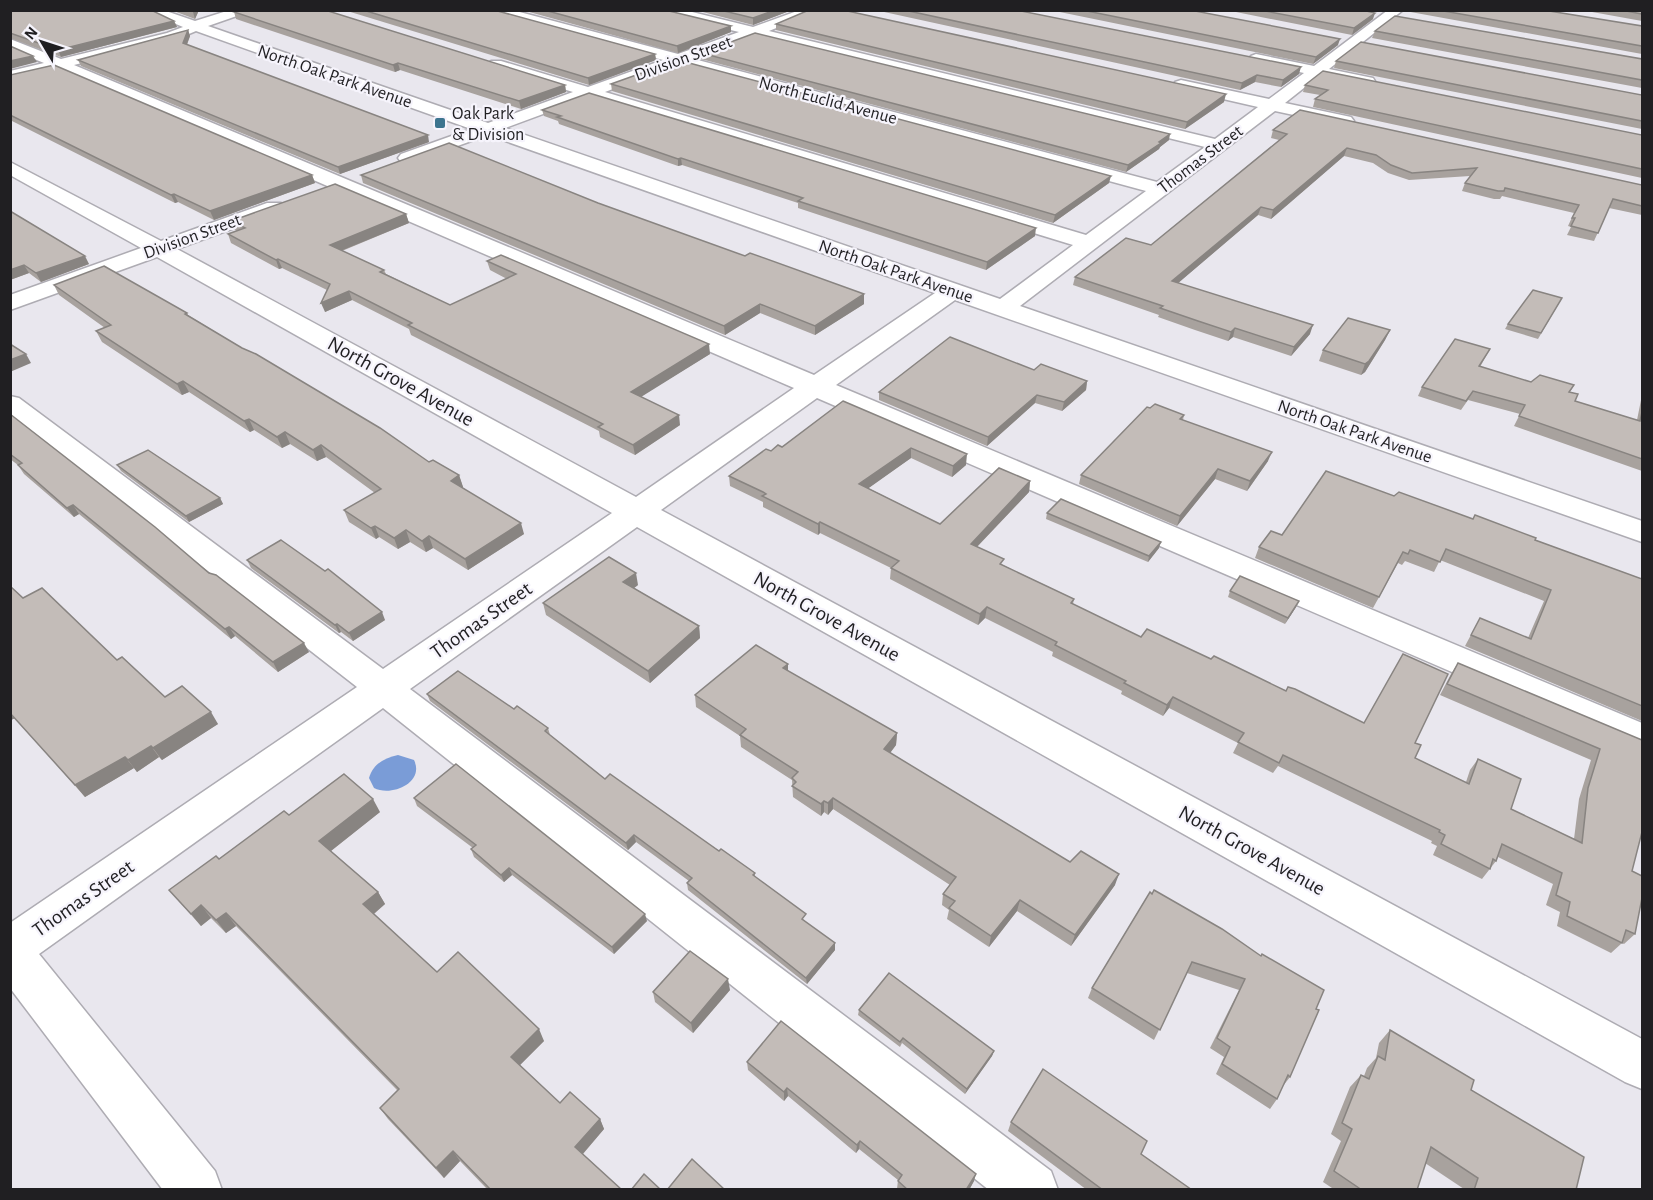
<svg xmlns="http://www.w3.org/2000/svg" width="1653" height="1200" font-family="'Alegreya Sans',sans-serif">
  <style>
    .water { fill: #7a9cd7 }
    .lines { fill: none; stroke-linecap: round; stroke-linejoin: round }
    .minor-casing { stroke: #aeacb3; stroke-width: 3 }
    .minor { fill: #fff; fill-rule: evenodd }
    .wall { fill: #a8a29e }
    .shaded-wall { fill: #888481 }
    .building { fill: #c3bcb8; stroke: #888481; stroke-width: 1.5 }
    .poi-dot { fill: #3d758f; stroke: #f6f4fc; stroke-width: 2 }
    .labels { text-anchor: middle; stroke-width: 4.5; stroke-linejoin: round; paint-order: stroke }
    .far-street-label { font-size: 18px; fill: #201f22; stroke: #f6f4fc }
    .far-poi-label { font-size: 18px; fill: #201f22; stroke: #f6f4fc; text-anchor: start }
    .street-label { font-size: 21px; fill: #201f22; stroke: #f6f4fc }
  </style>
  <rect width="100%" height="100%" fill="#e9e7ee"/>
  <path class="water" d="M 398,755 L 414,760 C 425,783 391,797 374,788 L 369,778 C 373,764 384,758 398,755 Z"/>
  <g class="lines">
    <g class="minor-casing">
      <path id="minor" d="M 143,10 L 163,10 L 195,21 L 230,10 L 254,10 L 208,26 L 488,123 L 573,92 L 491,67 L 488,64 L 491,61 L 501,61 L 588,87 L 663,60 L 490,13 L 489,10 L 512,10 L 678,54 L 739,32 L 660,13 L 659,10 L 684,10 L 753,27 L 800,10 L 820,10 L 769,31 L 1215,139 L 1258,107 L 1175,88 L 1173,85 L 1175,82 L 1181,80 L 1269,99 L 1304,73 L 1251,62 L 1248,59 L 1251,56 L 1256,54 L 1314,66 L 1388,10 L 1403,10 L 1329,69 L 1373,78 L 1375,81 L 1373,84 L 1367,86 L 1319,76 L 1285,103 L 1351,117 L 1354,121 L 1351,125 L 1345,126 L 1275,111 L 1020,306 L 1642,521 L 1642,542 L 955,300 L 836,385 L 1642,723 L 1642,754 L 817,398 L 661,510 L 1642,1039 L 1642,1089 L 1625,1082 L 637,527 L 410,689 L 1051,1171 L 1058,1190 L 989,1190 L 383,708 L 39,954 L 215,1171 L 222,1190 L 163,1190 L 10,988 L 10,923 L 357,687 L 10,417 L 10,396 L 19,398 L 383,669 L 612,513 L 157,257 L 10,310 L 10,295 L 141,248 L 10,175 L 10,162 L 161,241 L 267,203 L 281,203 L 284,207 L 281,211 L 177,249 L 636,497 L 794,388 L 57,69 L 10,81 L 10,71 L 44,63 L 10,49 L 10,39 L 61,59 L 167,33 L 183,27 ZM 196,31 L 471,129 L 401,154 L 398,158 L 401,162 L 413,162 L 488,135 L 935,293 L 814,375 L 74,65 L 177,39 ZM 755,36 L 1205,147 L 1157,182 L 694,59 ZM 679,64 L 1146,191 L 1086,235 L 605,92 ZM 589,97 L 1073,245 L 1000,299 L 505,128 Z"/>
    </g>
    <use href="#minor" class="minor"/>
  </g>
  <g class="wall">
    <polygon points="10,10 174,21 177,27 61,57 10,38"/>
    <polygon points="171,10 199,10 195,19"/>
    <polygon points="344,10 494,10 655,54 656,60 589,85"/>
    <polygon points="522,10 665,10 731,32 678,53"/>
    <polygon points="695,10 792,10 753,25"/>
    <polygon points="875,10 1016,10 1299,74 1281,87 1255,82 1240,90"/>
    <polygon points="1050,10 1190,10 1338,45 1313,64"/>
    <polygon points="1226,10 1362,10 1373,19 1352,35"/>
    <polygon points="1404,10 1543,10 1642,26 1642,54 1405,11"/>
    <polygon points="1581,10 1642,10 1642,21"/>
    <polygon points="234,12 565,85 566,92 521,109 400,70 395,72 236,19"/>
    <polygon points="776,24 1224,102 1185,129 776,30"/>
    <polygon points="188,30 190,36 187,45 429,142 340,174 81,66 78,60"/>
    <polygon points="1375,31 1642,59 1642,88 1372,38"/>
    <polygon points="701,53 1169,140 1160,147 1159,149 1126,172 701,59"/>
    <polygon points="1336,61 1642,95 1642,129 1334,68"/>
    <polygon points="10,75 312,175 315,183 214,220 178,202 175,203 10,120"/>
    <polygon points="611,84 1109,183 1053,223 612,91"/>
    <polygon points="1305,85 1642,135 1642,178 1313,107 1315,99 1320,95 1303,92"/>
    <polygon points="542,110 1035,236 986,270 798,208 798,203 682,165 678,166 559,124 558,121 544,116"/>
    <polygon points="1273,130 1642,185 1642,215 1609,208 1594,241 1567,235 1571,227 1568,226 1574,213 1502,196 1500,199 1494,199 1462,191 1465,183 1470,176 1409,180 1388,173 1373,163 1344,156 1271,219 1258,215 1178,283 1310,334 1291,356 1233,337 1228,341 1195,330 1158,317 1159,315 1073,285 1075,277 1151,245 1279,140 1271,138"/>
    <polygon points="361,175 598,203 864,304 815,335 760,313 725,335 363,183"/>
    <polygon points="10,211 89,264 41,282 29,273 10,280"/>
    <polygon points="406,214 409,223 342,251 384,270 386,274 450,305 507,279 490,270 487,261 710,354 641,396 680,425 635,455 600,437 599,431 411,335 409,329 352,300 325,312 327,290 282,268 279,269 231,243 228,234 237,231 235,230 231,221"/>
    <polygon points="54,285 187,313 188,315 429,462 459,475 463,487 462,487 524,534 468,570 433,548 426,552 410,542 398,549 379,537 376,539 349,522 344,510 375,493 326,457 317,461 290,444 282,448 254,430 250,432 189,392 182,395 102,342 96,331 105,328 59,295"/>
    <polygon points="1562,298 1538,339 1505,329 1508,324"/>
    <polygon points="1390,330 1385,340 1365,372 1361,375 1319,361 1323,350"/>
    <polygon points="1490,349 1480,367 1531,382 1574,385 1570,392 1575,401 1637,420 1642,395 1642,471 1514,426 1520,414 1468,400 1461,410 1418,396 1422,387"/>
    <polygon points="1034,370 1087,381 1086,390 1062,411 1035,403 987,446 879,400 879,392"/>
    <polygon points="843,401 966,465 952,477 911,458 868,488 940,524 1030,481 1029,492 977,547 1003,565 1074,599 1073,604 1141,637 1211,659 1364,723 1415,743 1415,758 1466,782 1470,770 1478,759 1511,809 1574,839 1579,799 1591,760 1440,695 1451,674 1458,663 1642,740 1632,871 1635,934 1624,944 1622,943 1611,953 1557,926 1560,912 1546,905 1553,884 1498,857 1496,861 1482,879 1433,855 1437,846 1431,843 1432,841 1278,766 1273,773 1233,753 1238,743 1169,708 1163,716 1121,694 1122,691 1052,656 1053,652 985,618 978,625 890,579 891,568 820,533 818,535 763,507 763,502 730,486 729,476 771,451 782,447"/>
    <polygon points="1150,408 1184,415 1183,420 1268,461 1247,491 1215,479 1177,526 1079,484 1081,475"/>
    <polygon points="10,414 209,573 309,652 278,672 235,636 231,639 79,514 74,517 24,474 18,465 10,459"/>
    <polygon points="117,465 220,498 223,504 189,522 121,471"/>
    <polygon points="1394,496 1473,519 1535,540 1642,579 1642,721 1465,646 1480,618 1528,638 1544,601 1440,560 1434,572 1405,561 1402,565 1398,563 1373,608 1255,558 1259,547 1282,535"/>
    <polygon points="1047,513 1159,548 1148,562 1046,519"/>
    <polygon points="247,560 385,620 353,641 341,632 339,633 251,568"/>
    <polygon points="638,585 634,588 699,626 700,638 650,683 546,615 543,603"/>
    <polygon points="10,586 23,598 117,660 165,697 218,724 162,760 159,757 137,772 134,768 85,797 15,718 11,720 10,720"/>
    <polygon points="1230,591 1296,607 1285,624 1228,597"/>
    <polygon points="788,664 788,671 897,733 896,745 890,753 1070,862 1115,885 1071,946 1017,911 989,947 947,919 949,910 942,905 943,894 950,885 833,809 828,815 824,812 821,816 793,797 792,780 741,747 740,736 696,707 695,695"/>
    <polygon points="427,694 548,728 550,735 605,779 755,873 755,876 806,922 835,950 807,984 688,890 687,883 689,881 636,842 628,850 430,701"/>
    <polygon points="414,798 647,921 614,954 512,875 504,882 474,857 471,849 473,848 417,806"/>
    <polygon points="380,812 331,851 378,892 385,904 374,914 437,972 544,1041 520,1065 560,1103 600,1119 604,1129 583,1154 622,1190 488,1190 460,1161 444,1178 388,1119 380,1108 398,1091 236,926 226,933 211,918 201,926 169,890 289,815"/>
    <polygon points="1150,892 1316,1009 1290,1077 1283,1086 1277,1099 1270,1109 1216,1074 1224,1057 1210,1048 1239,990 1187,973 1154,1040 1088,998 1092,988"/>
    <polygon points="730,990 693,1033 655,1002 653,992"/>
    <polygon points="859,1010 994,1051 992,1056 965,1094 902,1043 900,1047 858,1015"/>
    <polygon points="1390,1030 1471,1090 1576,1190 1463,1190 1464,1189 1425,1163 1417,1190 1335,1190 1323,1182 1341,1141 1331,1134 1350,1087 1361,1075 1364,1076 1367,1068 1376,1058 1379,1043"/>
    <polygon points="747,1062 974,1181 969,1190 898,1190 897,1189 898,1180 859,1149 856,1153 788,1096 784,1101 748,1070"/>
    <polygon points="1011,1122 1141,1154 1192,1190 1087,1190 1008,1131"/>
  </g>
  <g class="shaded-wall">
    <polygon points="193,10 199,10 195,19 193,12"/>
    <polygon points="775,10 792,10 753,25 753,18"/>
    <polygon points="1375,13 1373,19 1352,35 1354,28"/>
    <polygon points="174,21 177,27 61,57 58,50"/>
    <polygon points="731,26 731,32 678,53 677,46"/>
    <polygon points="188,30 190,36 185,49 183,43"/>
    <polygon points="1340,39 1338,45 1313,64 1316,57"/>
    <polygon points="655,54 656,60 589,85 588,78"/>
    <polygon points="33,56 37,62 10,69 10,61"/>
    <polygon points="398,63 400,70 395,72 393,65"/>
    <polygon points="1301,67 1299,74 1281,87 1283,80"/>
    <polygon points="1257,75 1255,82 1240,90 1242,83"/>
    <polygon points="565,85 566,92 521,109 519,101"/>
    <polygon points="1226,94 1224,102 1185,129 1187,122"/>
    <polygon points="1170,134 1169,140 1160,147 1159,149 1126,172 1128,165"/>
    <polygon points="428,135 429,142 340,174 338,167"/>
    <polygon points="1347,148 1344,156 1271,219 1273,210"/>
    <polygon points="681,158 682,165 678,166 678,159"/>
    <polygon points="312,175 315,183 214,220 210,211"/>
    <polygon points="1111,176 1109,183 1053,223 1055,215"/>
    <polygon points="174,194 178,202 175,203 171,195"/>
    <polygon points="1261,207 1258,215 1170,290 1172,281"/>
    <polygon points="406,214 409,223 333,254 330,245"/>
    <polygon points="1036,228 1035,236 986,270 987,262"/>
    <polygon points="85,256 89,264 41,282 36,273"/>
    <polygon points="278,259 282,268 279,269 276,260"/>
    <polygon points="24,265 29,273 10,280 10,270"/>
    <polygon points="349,291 352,300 325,312 321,303"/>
    <polygon points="864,294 864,304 815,335 815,326"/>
    <polygon points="760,304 760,313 725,335 724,326"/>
    <polygon points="1313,325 1310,334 1291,356 1294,347"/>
    <polygon points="1235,328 1233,337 1228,341 1231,332"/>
    <polygon points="1390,330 1385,340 1365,372 1361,375 1365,364"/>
    <polygon points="709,344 710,354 633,402 631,392"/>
    <polygon points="26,354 31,363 10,372 10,360"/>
    <polygon points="183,381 189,392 182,395 177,384"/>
    <polygon points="1087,381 1086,390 1062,411 1064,402"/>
    <polygon points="1037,395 1035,403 987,446 988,437"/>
    <polygon points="679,415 680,425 635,455 633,445"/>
    <polygon points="249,419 254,430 250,432 244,421"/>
    <polygon points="285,432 290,444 282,448 277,437"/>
    <polygon points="321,445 326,457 317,461 313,450"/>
    <polygon points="911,448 911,458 859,495 859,484"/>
    <polygon points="1272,452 1268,461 1247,491 1250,481"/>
    <polygon points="967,454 966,465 952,477 953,466"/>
    <polygon points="1218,469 1215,479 1177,526 1180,516"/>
    <polygon points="459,475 463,487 454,492 451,481"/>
    <polygon points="1030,481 1029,492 969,555 971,544"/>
    <polygon points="220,498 223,504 189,522 186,516"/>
    <polygon points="73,505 79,514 74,517 67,508"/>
    <polygon points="820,522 820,533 818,535 818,524"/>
    <polygon points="521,523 524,534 468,570 465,559"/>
    <polygon points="375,526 379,537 376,539 371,528"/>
    <polygon points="406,530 410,542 398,549 394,538"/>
    <polygon points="429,536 433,548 426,552 422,541"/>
    <polygon points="1161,542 1159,548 1148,562 1149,556"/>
    <polygon points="636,573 638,585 626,594 623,582"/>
    <polygon points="1299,601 1296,607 1285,624 1288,618"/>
    <polygon points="987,607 985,618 978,625 980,614"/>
    <polygon points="382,612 385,620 353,641 349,633"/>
    <polygon points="337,624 341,632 339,633 335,625"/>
    <polygon points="699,626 700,638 650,683 648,671"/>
    <polygon points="229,627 235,636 231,639 225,629"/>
    <polygon points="304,643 309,652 278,672 273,662"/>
    <polygon points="788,664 788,676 783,668"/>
    <polygon points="1173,697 1169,708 1163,716 1167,705"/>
    <polygon points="211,712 218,724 162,760 153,748"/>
    <polygon points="10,714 15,718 11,720 10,720"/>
    <polygon points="897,733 896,745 884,761 884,749"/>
    <polygon points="151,746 159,757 137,772 128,760"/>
    <polygon points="125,757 134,768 85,797 75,785"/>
    <polygon points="833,798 833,809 828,815 828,803"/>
    <polygon points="373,799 380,812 327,854 319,841"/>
    <polygon points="824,801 824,812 821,816 821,804"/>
    <polygon points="634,835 636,842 628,850 626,843"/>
    <polygon points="509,868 512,875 504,882 501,875"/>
    <polygon points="1119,874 1115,885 1071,946 1075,935"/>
    <polygon points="378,892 385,904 371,916 363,904"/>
    <polygon points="1020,900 1017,911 989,947 991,936"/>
    <polygon points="201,905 211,918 201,926 191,914"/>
    <polygon points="226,913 236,926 226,933 216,920"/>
    <polygon points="645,914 647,921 614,954 612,947"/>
    <polygon points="835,943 835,950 807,984 806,978"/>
    <polygon points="728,979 730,990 693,1033 691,1023"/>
    <polygon points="539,1029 544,1041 517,1068 511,1057"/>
    <polygon points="994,1051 992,1056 965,1094 967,1089"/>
    <polygon points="787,1088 788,1096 784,1101 784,1092"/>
    <polygon points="600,1119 604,1129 580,1157 575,1147"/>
    <polygon points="860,1141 859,1149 856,1153 857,1145"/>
    <polygon points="453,1151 460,1161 444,1178 436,1168"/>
    <polygon points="976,1174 974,1181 969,1190 966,1190"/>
  </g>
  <g class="building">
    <polygon points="10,10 151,10 174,21 58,50 10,33"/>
    <polygon points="239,10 325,10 565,85 519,101 398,63 393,65 234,12"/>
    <polygon points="363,10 494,10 655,54 588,78"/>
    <polygon points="544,10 665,10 731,26 677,46"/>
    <polygon points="720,10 775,10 753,18"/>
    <polygon points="809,10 843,10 1226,94 1187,122 776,24"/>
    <polygon points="904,10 1016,10 1301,67 1283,80 1257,75 1242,83"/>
    <polygon points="1082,10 1190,10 1340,39 1316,57"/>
    <polygon points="1260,10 1362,10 1375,13 1354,28"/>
    <polygon points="1438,10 1543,10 1642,26 1642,46"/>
    <polygon points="1621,10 1642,10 1642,14"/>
    <polygon points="1395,16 1642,59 1642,80 1375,31"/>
    <polygon points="188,30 183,43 428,135 338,167 78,60"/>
    <polygon points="755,33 1170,134 1159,142 1161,143 1128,165 701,53"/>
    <polygon points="1361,42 1642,95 1642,121 1336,61"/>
    <polygon points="10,46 33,56 10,61"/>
    <polygon points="678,60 1111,176 1055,215 611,84"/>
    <polygon points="54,65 312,175 210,211 174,194 171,195 10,115 10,75"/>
    <polygon points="1323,71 1642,135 1642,169 1315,99 1328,90 1305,85"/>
    <polygon points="589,93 1036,228 987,262 798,201 803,198 681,158 678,159 557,117 561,116 542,110"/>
    <polygon points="1300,110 1642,185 1642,206 1613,199 1598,233 1571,226 1575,218 1572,218 1579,205 1505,188 1504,191 1498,191 1465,183 1477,168 1412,173 1391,165 1376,155 1347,148 1273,210 1261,207 1172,281 1313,325 1294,347 1235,328 1231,332 1198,321 1160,308 1163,306 1075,277 1126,238 1151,245 1287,134 1273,130"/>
    <polygon points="449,143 598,203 745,256 750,253 864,294 815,326 760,304 724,326 361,175"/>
    <polygon points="335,184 406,214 330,245 384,270 380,272 450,305 516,274 487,261 501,255 709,344 631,392 679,415 633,445 598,427 603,424 408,325 412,323 349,291 321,303 330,284 278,259 276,260 228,234 245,228 231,221"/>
    <polygon points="10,211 85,256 36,273 24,265 10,270"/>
    <polygon points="104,266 187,313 185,314 242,348 256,354 380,428 429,462 433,460 459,475 451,481 521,523 465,559 429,536 422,541 406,530 394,538 375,526 371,528 344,510 381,489 321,445 313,450 285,432 277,437 249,419 244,421 183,381 177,384 96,331 111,325 54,285"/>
    <polygon points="1533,290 1562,298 1541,333 1508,324"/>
    <polygon points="1348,318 1390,330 1369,361 1365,364 1323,350"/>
    <polygon points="950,337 1034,370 1041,364 1087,381 1064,402 1037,395 988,437 879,392"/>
    <polygon points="1455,339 1490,349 1479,366 1531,382 1540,375 1574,385 1569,392 1578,394 1575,401 1640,421 1642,412 1642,459 1519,416 1525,405 1473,391 1466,401 1422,387"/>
    <polygon points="10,344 26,354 10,360"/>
    <polygon points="843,401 967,454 953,466 911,448 859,484 940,524 999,468 1030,481 971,544 1004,559 1000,564 1074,599 1071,603 1141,637 1147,629 1211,659 1214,656 1286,691 1288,687 1295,689 1364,723 1403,654 1448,674 1415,743 1421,745 1415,758 1469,784 1478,759 1521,779 1511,809 1582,843 1588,788 1600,749 1447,684 1458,663 1642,740 1642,832 1632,871 1642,876 1642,898 1635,934 1626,930 1622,943 1567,916 1570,902 1556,895 1562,873 1502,844 1496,861 1493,859 1490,869 1441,844 1445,835 1439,832 1440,830 1283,755 1279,763 1238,742 1244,733 1173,697 1167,705 1124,683 1126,681 1055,645 1057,642 987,607 980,614 891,568 899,561 820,522 818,524 762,496 766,494 763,492 729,476 766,449 771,451 778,445 782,447"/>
    <polygon points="1155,404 1184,415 1180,419 1272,452 1250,481 1218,469 1180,516 1081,475 1147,407 1150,408"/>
    <polygon points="10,414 155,527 209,573 216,575 304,643 273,662 229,627 225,629 73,505 67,508 18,465 22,463 10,454"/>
    <polygon points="148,450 220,498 186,516 117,465"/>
    <polygon points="1326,471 1394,496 1399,492 1473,519 1475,515 1536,538 1535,540 1642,579 1642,706 1471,635 1480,618 1531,639 1551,590 1446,549 1440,562 1410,550 1408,554 1403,552 1379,597 1259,547 1271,531 1282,535"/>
    <polygon points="1061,499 1161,542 1149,556 1047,513"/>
    <polygon points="281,540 325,571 328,569 382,612 349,633 337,624 335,625 247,560"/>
    <polygon points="609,557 636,573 623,582 699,626 648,671 543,603"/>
    <polygon points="1240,576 1299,601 1288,618 1230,591"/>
    <polygon points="10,586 23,598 42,588 117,660 122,657 165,697 182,686 211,712 153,748 151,746 128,760 125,757 75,785 10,713"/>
    <polygon points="756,645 788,664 783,668 897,733 884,749 1070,862 1081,851 1119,874 1075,935 1020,900 991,936 949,908 955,901 943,894 956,877 833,798 828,803 824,801 821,804 792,786 796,782 792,778 798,772 740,735 746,729 695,695"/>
    <polygon points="458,671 514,709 517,706 548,728 545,731 605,779 610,774 719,851 721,849 755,873 753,875 806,914 802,919 835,943 806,978 687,883 692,878 634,835 626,843 427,694"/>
    <polygon points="456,764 645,914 612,947 509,868 501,875 471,849 476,845 414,798"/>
    <polygon points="344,774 373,799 319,841 378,892 363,904 437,972 458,952 539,1029 511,1057 560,1103 570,1092 600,1119 575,1147 622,1190 491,1190 453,1151 436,1168 380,1108 399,1089 226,913 216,920 201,905 191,914 169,890 216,856 219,859 284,811 289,815"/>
    <polygon points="1154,890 1222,929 1261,956 1262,954 1324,990 1316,1009 1319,1010 1290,1077 1288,1075 1277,1099 1222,1064 1230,1047 1217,1038 1245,979 1192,962 1160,1030 1092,988 1150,892 1152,894"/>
    <polygon points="690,951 728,979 691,1023 653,992"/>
    <polygon points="889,973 994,1051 967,1089 903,1038 900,1042 859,1010"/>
    <polygon points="781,1021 976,1174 966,1190 908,1190 898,1181 902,1175 860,1141 857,1145 787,1088 784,1092 747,1062"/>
    <polygon points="1390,1030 1474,1080 1471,1090 1584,1157 1576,1190 1474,1190 1478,1178 1431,1147 1417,1190 1362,1190 1334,1171 1352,1129 1342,1123 1361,1075 1369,1079 1378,1056 1385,1060"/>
    <polygon points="1043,1069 1147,1141 1141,1154 1192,1190 1103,1190 1011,1122"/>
    <polygon points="692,1159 725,1190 667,1190"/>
    <polygon points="644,1174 661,1190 631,1190"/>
  </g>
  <rect class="poi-dot" x="434" y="117" width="12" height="12" rx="3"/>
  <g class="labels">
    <g class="far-street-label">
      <text transform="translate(683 58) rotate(-20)" y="6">Division Street</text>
      <text transform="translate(335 76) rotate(19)" y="6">North Oak Park Avenue</text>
      <text transform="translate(828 100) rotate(15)" y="6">North Euclid Avenue</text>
      <text transform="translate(1200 159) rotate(-37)" y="6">Thomas Street</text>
      <text transform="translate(192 236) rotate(-20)" y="6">Division Street</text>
      <text transform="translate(896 271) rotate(19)" y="6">North Oak Park Avenue</text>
      <text transform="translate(1355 431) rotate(19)" y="6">North Oak Park Avenue</text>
    </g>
    <g class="far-poi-label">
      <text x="452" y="119">Oak Park<tspan x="452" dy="21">&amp; Division</tspan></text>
    </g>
    <g class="street-label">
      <text transform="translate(401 381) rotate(29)" y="7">North Grove Avenue</text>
      <text transform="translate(827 616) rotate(29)" y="7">North Grove Avenue</text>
      <text transform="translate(481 620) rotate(-35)" y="7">Thomas Street</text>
      <text transform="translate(1252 850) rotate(29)" y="7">North Grove Avenue</text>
      <text transform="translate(83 898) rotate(-35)" y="7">Thomas Street</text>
    </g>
  </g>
  <rect width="1653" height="1200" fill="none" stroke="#201f22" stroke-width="24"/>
  <g transform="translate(42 42) rotate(309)" stroke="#f6f4fc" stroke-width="4.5" paint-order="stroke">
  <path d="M0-4.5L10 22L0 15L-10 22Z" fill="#201f22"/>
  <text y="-9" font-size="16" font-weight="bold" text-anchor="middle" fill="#201f22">N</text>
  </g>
</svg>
